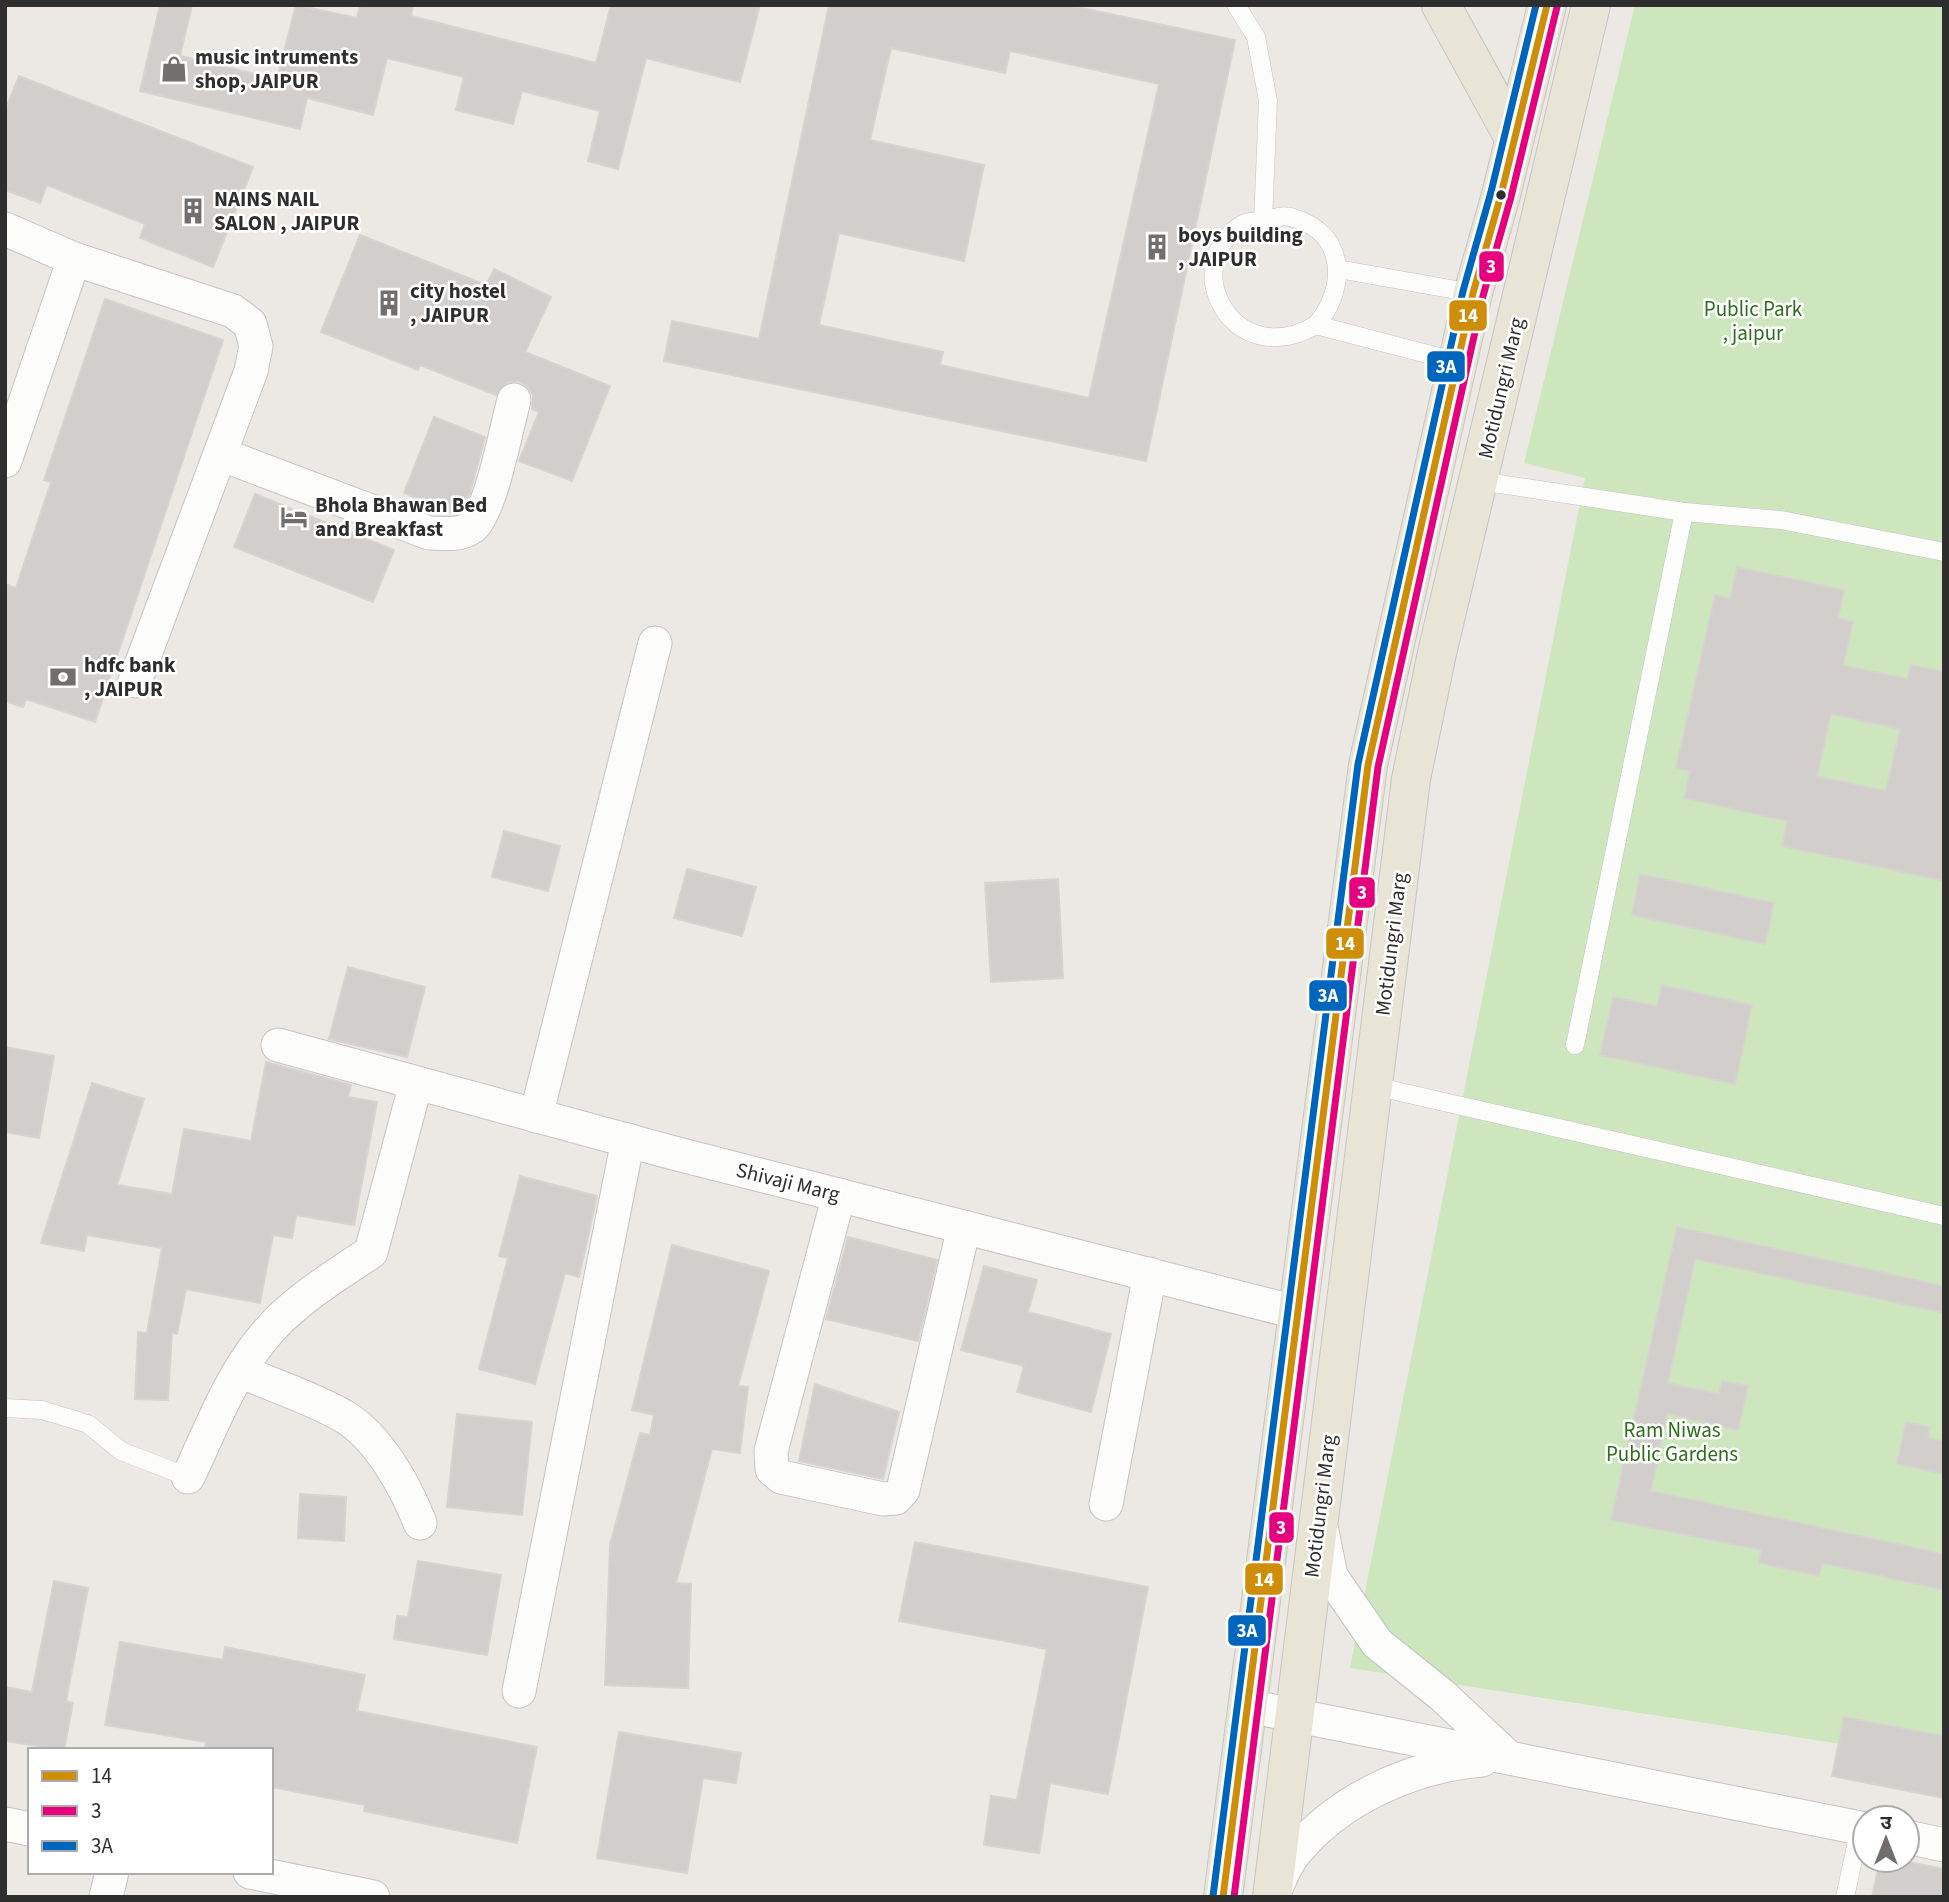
<svg xmlns="http://www.w3.org/2000/svg" width="1949" height="1902" font-family="'Source Sans 3','Noto Sans Devanagari',sans-serif">
  <style>
    .green { fill: #cee6be }
    .building { fill: #d1cecb; stroke: #d7d4d0; stroke-width: 2; fill-rule: evenodd }
    .lines { fill: none; stroke-linecap: round; stroke-linejoin: round }
    .lane-casing { stroke: #c5c4c5; stroke-width: 19 }
    .street-casing { stroke: #c5c4c5; stroke-width: 35 }
    .primary-casing { stroke: #c6c5c4; stroke-width: 40 }
    .lane { stroke: #fcfcfb; stroke-width: 18 }
    .street { stroke: #fcfcfb; stroke-width: 33 }
    .primary { stroke: #e8e4d6; stroke-width: 38 }
    .bus-1-casing { stroke: #fff; stroke-width: 12 }
    .bus-2-casing { stroke: #fff; stroke-width: 12 }
    .bus-3-casing { stroke: #fff; stroke-width: 12 }
    .bus-1 { stroke: #cf8e09; stroke-width: 7 }
    .bus-2 { stroke: #e5007d; stroke-width: 7 }
    .bus-3 { stroke: #0065bd; stroke-width: 7 }
    .bus-dot { fill: #2e2e2e; stroke: #fff; stroke-width: 2.5 }
    .labels { text-anchor: middle; stroke-width: 5; stroke-linejoin: round; paint-order: stroke }
    .poi-label { font-size: 21px; font-weight: bold; fill: #2e2e2e; stroke: #fff; text-anchor: start }
    .park-label { font-size: 21px; fill: #2c6e1b; stroke: #fff }
    .street-label { font-size: 21px; fill: #2e2e2e; stroke: #fff }
    .line-badge { stroke: #fff; stroke-width: 2.5 }
    .badge-label { font-size: 19px; text-anchor: middle; font-weight: bold; fill: #fff }
  </style>
  <rect width="100%" height="100%" fill="#ece8e4"/>
  <polygon class="green" points="1635,5 1944,5 1944,1760 1350,1668 1585,478 1524,463"/>
  <g class="building">
    <polygon points="160,5 192,5 180,56 277,79 296,5 357,18 360,5 413,5 411,16 596,63 611,5 760,5 740,82 646,58 618,169 588,161 600,111 522,91 513,124 456,110 464,77 387,58 373,115 307,98 300,129 140,91"/>
    <path d="M 829,5 L 1067,5 L 1235,40 L 1146,461 L 664,361 L 672,321 L 759,339 ZM 891,48 L 1005,73 L 1010,51 L 1159,84 L 1089,398 L 940,365 L 943,352 L 819,325 L 839,233 L 964,261 L 984,165 L 870,140 Z"/>
    <polygon points="19,76 253,167 213,267 140,238 145,224 47,185 40,203 5,190 5,111"/>
    <polygon points="360,235 486,285 494,269 551,297 525,352 610,386 572,481 519,461 539,412 532,409 533,395 527,386 518,381 508,382 496,395 420,365 418,370 321,332"/>
    <polygon points="105,299 223,340 95,722 26,699 23,707 5,701 5,584 16,588 51,482 44,480"/>
    <polygon points="434,417 485,437 470,493 460,512 456,514 404,493"/>
    <polygon points="255,494 394,550 373,602 234,547"/>
    <path d="M 1737,567 L 1844,590 L 1838,618 L 1853,622 L 1843,665 L 1907,679 L 1911,665 L 1944,672 L 1944,881 L 1782,846 L 1787,821 L 1684,798 L 1690,771 L 1676,768 L 1715,595 L 1730,599 ZM 1831,714 L 1900,729 L 1886,791 L 1817,776 Z"/>
    <polygon points="504,831 560,846 548,891 492,877"/>
    <polygon points="687,869 756,887 742,936 674,918"/>
    <polygon points="1640,874 1774,903 1765,944 1632,915"/>
    <polygon points="1058,879 1063,978 991,982 985,883"/>
    <polygon points="348,967 425,987 407,1057 329,1039"/>
    <polygon points="1662,985 1752,1005 1735,1084 1600,1055 1613,997 1657,1006"/>
    <polygon points="5,1047 54,1056 39,1138 5,1132"/>
    <polygon points="266,1062 351,1085 348,1097 377,1102 354,1225 296,1215 292,1238 273,1235 260,1303 186,1289 177,1334 172,1333 168,1400 135,1399 138,1332 147,1333 162,1248 87,1235 84,1251 41,1243 92,1083 144,1099 117,1185 172,1194 184,1129 251,1141"/>
    <polygon points="520,1176 597,1196 579,1277 565,1273 535,1384 479,1369 508,1258 499,1256"/>
    <polygon points="1677,1227 1944,1286 1944,1313 1695,1259 1668,1383 1719,1394 1722,1381 1748,1386 1738,1430 1667,1414 1651,1491 1944,1554 1944,1590 1822,1563 1819,1576 1759,1563 1761,1550 1611,1520"/>
    <polygon points="848,1237 937,1260 918,1341 826,1319"/>
    <polygon points="672,1245 769,1271 738,1386 748,1387 740,1453 712,1449 676,1583 691,1584 688,1688 605,1685 610,1545 640,1433 650,1435 654,1415 632,1410"/>
    <polygon points="984,1266 1037,1280 1028,1312 1111,1334 1091,1412 1017,1392 1024,1366 961,1350"/>
    <polygon points="815,1384 899,1412 883,1479 799,1461"/>
    <polygon points="457,1414 532,1422 522,1515 447,1507"/>
    <polygon points="1906,1422 1930,1427 1928,1438 1944,1441 1944,1474 1897,1464"/>
    <polygon points="300,1494 346,1497 344,1541 298,1538"/>
    <polygon points="915,1542 1148,1587 1108,1794 1050,1783 1039,1853 984,1845 991,1796 1017,1800 1047,1649 899,1621"/>
    <polygon points="418,1561 501,1575 487,1655 394,1639 397,1616 408,1617"/>
    <polygon points="54,1581 88,1588 66,1701 73,1703 64,1750 5,1741 5,1687 32,1692"/>
    <polygon points="120,1642 223,1660 225,1647 365,1675 357,1711 537,1747 517,1843 364,1811 365,1805 271,1787 271,1750 205,1750 206,1742 105,1725"/>
    <polygon points="1844,1717 1944,1736 1944,1798 1832,1776"/>
    <polygon points="619,1732 741,1753 736,1783 703,1778 687,1873 597,1858"/>
    <polygon points="1880,1860 1900,1860 1944,1869 1944,1897 1872,1897"/>
  </g>
  <g class="lines">
    <g class="lane-casing">
      <g id="lane">
        <polyline points="1236,5 1256,37 1268,101 1263,221"/>
        <polyline points="1338,269 1473,293"/>
        <path d="M 1316,325 C 1347,289 1347,234 1294,218 C 1282,214 1276,218 1263,221 C 1257,222 1248,221 1243,224 C 1177,263 1231,374 1316,325 L 1458,362"/>
        <polyline points="1480,481 1684,512 1575,1045"/>
        <polyline points="1684,512 1781,520 1944,552"/>
        <polyline points="1374,1086 1944,1216"/>
        <polyline points="5,1408 42,1410 88,1424 121,1451 188,1477"/>
        <polyline points="1845,1897 1860,1828"/>
      </g>
    </g>
    <g class="street-casing">
      <g id="street">
        <polyline points="5,229 74,259 233,311 250,324 256,346 251,371 135,681"/>
        <path d="M 220,454 L 429,533 C 444,533 464,537 475,524 C 493,502 506,429 514,400"/>
        <polyline points="5,461 74,259"/>
        <polyline points="278,1045 670,1152 1299,1313"/>
        <polyline points="536,1116 655,643"/>
        <polyline points="839,1195 771,1451 772,1469 781,1477 883,1499 896,1498 903,1490 964,1227"/>
        <path d="M 240,1371 C 274,1386 313,1398 345,1417 C 379,1438 406,1487 420,1523"/>
        <path d="M 188,1477 C 210,1431 229,1379 262,1339 C 290,1303 334,1277 371,1252 L 416,1083"/>
        <polyline points="1106,1504 1150,1274"/>
        <polyline points="1322,1531 1331,1576 1377,1643 1443,1696 1508,1757"/>
        <polyline points="519,1691 628,1140"/>
        <polyline points="1248,1706 1865,1829"/>
        <polyline points="5,1824 30,1829"/>
        <polyline points="1907,1837 1944,1845"/>
        <polyline points="250,1872 373,1897"/>
        <path d="M 1276,1888 C 1281,1877 1286,1864 1294,1854 C 1338,1799 1412,1766 1482,1760"/>
        <polyline points="106,1897 112,1872"/>
      </g>
    </g>
    <g class="primary-casing">
      <g id="primary">
        <polyline points="1441,5 1514,138"/>
        <polyline points="1223,1897 1368,765 1473,293 1501,195 1547,5"/>
        <polyline points="1272,1897 1411,779 1437,653 1591,5"/>
      </g>
    </g>
    <use href="#lane" class="lane"/>
    <use href="#street" class="street"/>
    <use href="#primary" class="primary"/>
    <g class="bus-1-casing">
      <polyline id="bus-1" points="1223,1897 1368,765 1473,293 1501,195 1547,5"/>
    </g>
    <g class="bus-2-casing">
      <polyline id="bus-2" points="1234,1897 1378,767 1483,296 1511,197 1557,7"/>
    </g>
    <g class="bus-3-casing">
      <polyline id="bus-3" points="1213,1896 1358,764 1463,291 1491,192 1536,5"/>
    </g>
    <use href="#bus-1" class="bus-1"/>
    <use href="#bus-2" class="bus-2"/>
    <use href="#bus-3" class="bus-3"/>
  </g>
  <defs>
    <g id="shop-bare" transform="scale(2.1)"><path d="M-5-2.5h2.3a2.7 3.5 0 0 1 5.4 0H5L5.5 6h-11ZM-1.5-2.5h3a1.5 2.3 0 0 0-3 0Z" fill="#706f6e" stroke="#fff" stroke-width="2.5" paint-order="stroke"/></g>
    <g id="building-bare" transform="scale(2.1)"><path d="M-4-6H4V6H1V3H-1V6H-4ZM-2.5-4.3h1.7v1.8h-1.7ZM.8-4.3h1.7v1.8H.8ZM-2.5-1h1.7V.8h-1.7ZM.8-1h1.7V.8H.8Z" fill="#706f6e" stroke="#fff" stroke-width="2.5" paint-order="stroke"/></g>
    <g id="hotel-bare" transform="scale(2.1)"><path d="M-6-4.5h1.5V1H6V5H4.5V3h-9V5H-6ZM-4 0a1.8 1.8 0 1 1 3.6 0ZM.5 0V-2.5h3Q6-2.5 6 0Z" fill="#706f6e" stroke="#fff" stroke-width="2.5" paint-order="stroke"/></g>
    <g id="bank-bare" transform="scale(2.1)"><path d="M-6-4H6V4H-6ZM0-2.3a2.3 2.3 0 1 0 0 4.6a2.3 2.3 0 1 0 0-4.6Z" fill="#706f6e" stroke="#fff" stroke-width="2.5" paint-order="stroke"/></g>
  </defs>
  <g fill-rule="evenodd">
    <use href="#shop-bare" x="174" y="69"/>
    <use href="#building-bare" x="193" y="211"/>
    <use href="#building-bare" x="1157" y="247"/>
    <use href="#building-bare" x="389" y="303"/>
    <use href="#hotel-bare" x="294" y="517"/>
    <use href="#bank-bare" x="63" y="677"/>
  </g>
  <circle class="bus-dot" cx="1501" cy="195" r="6"/>
  <g class="labels">
    <g class="poi-label">
      <text x="195" y="64">music intruments<tspan x="195" dy="24">shop, JAIPUR</tspan></text>
      <text x="214" y="206">NAINS NAIL<tspan x="214" dy="24">SALON , JAIPUR</tspan></text>
      <text x="1178" y="242">boys building<tspan x="1178" dy="24">, JAIPUR</tspan></text>
      <text x="410" y="298">city hostel<tspan x="410" dy="24">, JAIPUR</tspan></text>
      <text x="315" y="512">Bhola Bhawan Bed<tspan x="315" dy="24">and Breakfast</tspan></text>
      <text x="84" y="672">hdfc bank<tspan x="84" dy="24">, JAIPUR</tspan></text>
    </g>
    <g class="park-label">
      <text x="1753" y="316">Public Park<tspan x="1753" dy="24">, jaipur</tspan></text>
      <text x="1672" y="1437">Ram Niwas<tspan x="1672" dy="24">Public Gardens</tspan></text>
    </g>
    <g class="street-label">
      <text transform="translate(1501 388) rotate(-77)" y="7">Motidungri Marg</text>
      <text transform="translate(1391 944) rotate(-83)" y="7">Motidungri Marg</text>
      <text transform="translate(788 1182) rotate(14)" y="7">Shivaji Marg</text>
      <text transform="translate(1320 1506) rotate(-83)" y="7">Motidungri Marg</text>
    </g>
  </g>
  <g class="line-badge">
    <rect x="1478" y="250" width="27" height="33" rx="7" fill="#e5007d"/>
    <rect x="1448" y="299" width="40" height="33" rx="7" fill="#cf8e09"/>
    <rect x="1426" y="350" width="40" height="33" rx="7" fill="#0065bd"/>
    <rect x="1348" y="876" width="28" height="33" rx="7" fill="#e5007d"/>
    <rect x="1325" y="927" width="40" height="33" rx="7" fill="#cf8e09"/>
    <rect x="1308" y="979" width="40" height="33" rx="7" fill="#0065bd"/>
    <rect x="1268" y="1511" width="27" height="33" rx="7" fill="#e5007d"/>
    <rect x="1244" y="1562" width="40" height="34" rx="7" fill="#cf8e09"/>
    <rect x="1227" y="1614" width="40" height="33" rx="7" fill="#0065bd"/>
  </g>
  <g class="badge-label">
    <text x="1491" y="273">3</text>
    <text x="1468" y="322">14</text>
    <text x="1446" y="373">3A</text>
    <text x="1362" y="899">3</text>
    <text x="1345" y="950">14</text>
    <text x="1328" y="1002">3A</text>
    <text x="1281" y="1534">3</text>
    <text x="1264" y="1586">14</text>
    <text x="1247" y="1637">3A</text>
  </g>
  <rect width="1949" height="1902" fill="none" stroke="#2e2e2e" stroke-width="14"/>
  <rect x="28" y="1748" width="245" height="126" fill="#ffffff" stroke="#ababab" stroke-width="2"/>
  <rect x="42" y="1771" width="35" height="10" fill="#cf8e09" stroke="#ababab" stroke-width="2"/>
  <text x="91" y="1783" font-size="21" fill="#2e2e2e">14</text>
  <rect x="42" y="1806" width="35" height="10" fill="#e5007d" stroke="#ababab" stroke-width="2"/>
  <text x="91" y="1818" font-size="21" fill="#2e2e2e">3</text>
  <rect x="42" y="1841" width="35" height="10" fill="#0065bd" stroke="#ababab" stroke-width="2"/>
  <text x="91" y="1853" font-size="21" fill="#2e2e2e">3A</text>
  <g transform="translate(1886 1839)"><circle r="33" fill="#ffffff" stroke="#ababab" stroke-width="2"/>
  <path d="M0-5L12 26L0 18L-12 26Z" fill="#706f6e"/>
  <text y="-10" font-size="19" font-weight="bold" text-anchor="middle" fill="#2e2e2e">उ</text>
  </g>
</svg>
